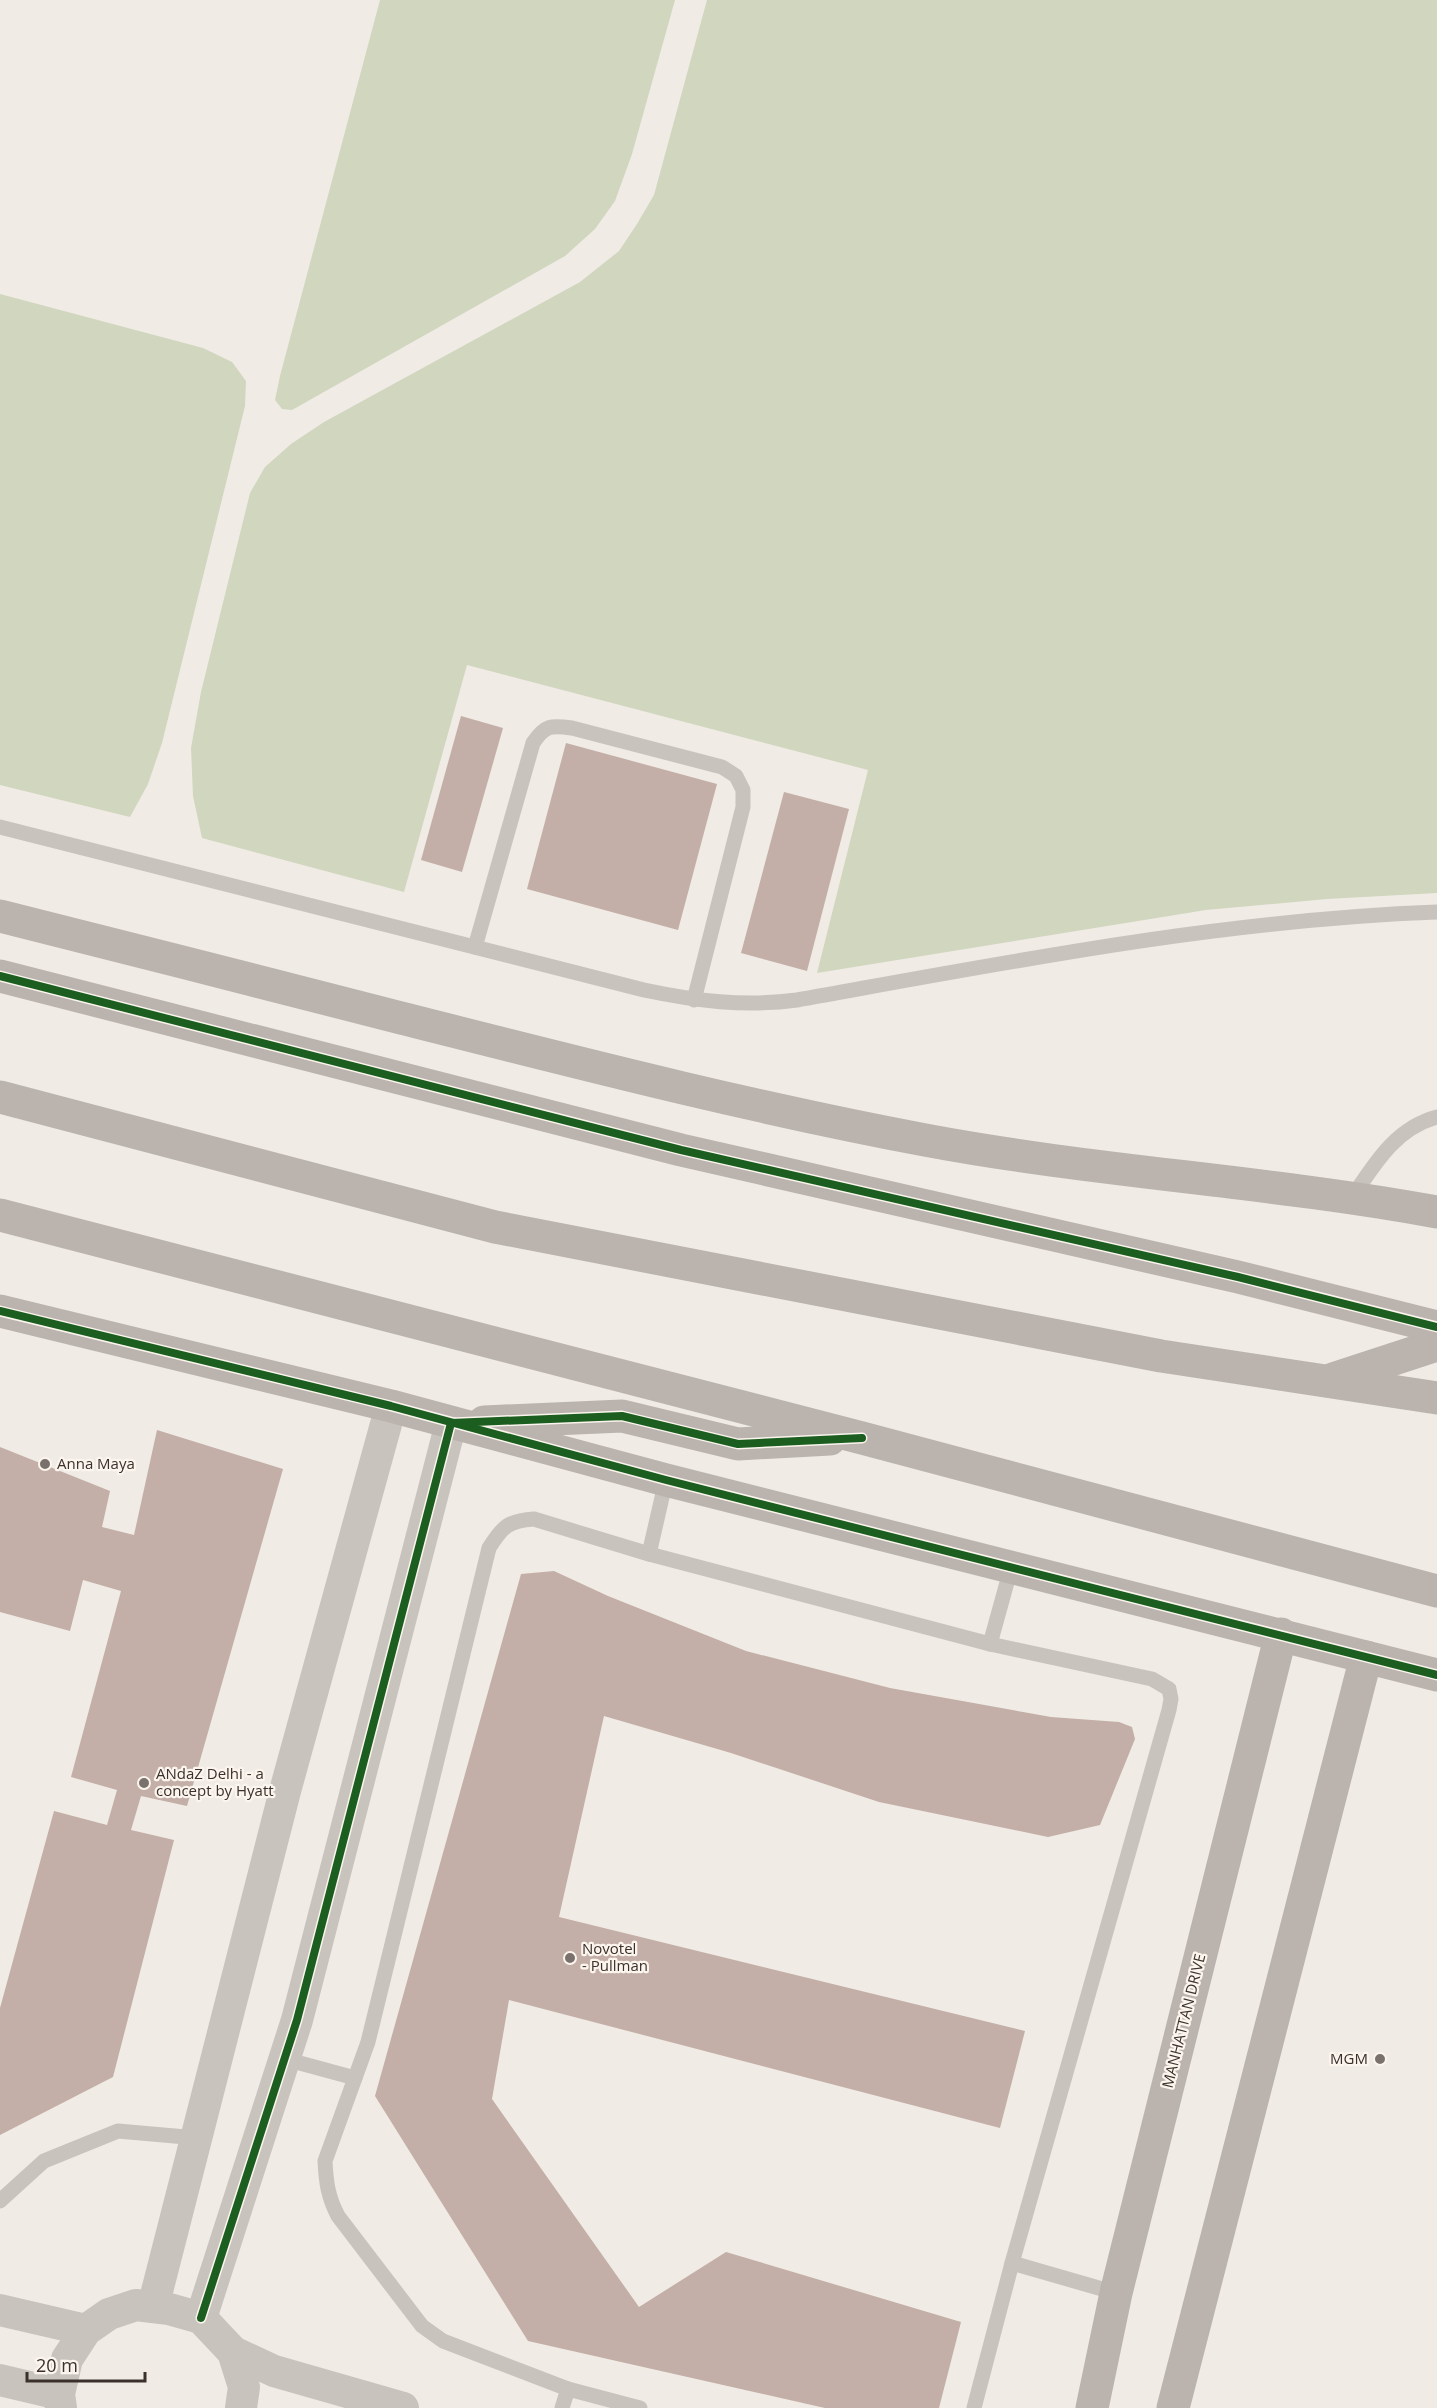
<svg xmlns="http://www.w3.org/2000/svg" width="1437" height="2408" font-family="'Open Sans',sans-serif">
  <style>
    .green { fill: #d1d6bf }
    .building { fill: #c3afa7 }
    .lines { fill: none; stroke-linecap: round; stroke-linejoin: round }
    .lane { stroke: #c9c3be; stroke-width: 15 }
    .street { stroke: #c9c3be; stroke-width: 32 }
    .secondary { stroke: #bab3ae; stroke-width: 33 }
    .cycleway-casing { stroke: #fbf5ee; stroke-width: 11 }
    .cycleway { stroke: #1b5e20; stroke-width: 8 }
    .poi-dot { fill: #7a716c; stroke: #fbf5ee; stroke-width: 2 }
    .labels { text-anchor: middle; stroke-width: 4.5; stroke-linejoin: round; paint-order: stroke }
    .poi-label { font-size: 15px; fill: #3b302b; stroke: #fbf5ee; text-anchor: start }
    .street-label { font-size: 15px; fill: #3b302b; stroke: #fbf5ee }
  </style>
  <rect width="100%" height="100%" fill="#f0ebe5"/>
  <g class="green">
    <polygon points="380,0 675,0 632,154 615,201 595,229 565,256 292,410 282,409 275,400 280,376"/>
    <polygon points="707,0 1437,0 1437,893 1327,899 1206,910 817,973 868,770 467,665 404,892 202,838 193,796 191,748 201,692 250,493 265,467 291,444 324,422 580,282 619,251 637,224 654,195"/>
    <polygon points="0,294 203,348 232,362 246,381 245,406 162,743 148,784 130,817 0,785"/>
  </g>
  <g class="building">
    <polygon points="461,716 503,728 462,872 421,860"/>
    <polygon points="566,743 717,784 678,930 527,889"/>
    <polygon points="784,792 849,809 807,971 741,953"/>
    <polygon points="157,1430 283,1469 187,1806 141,1796 131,1830 174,1840 113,2077 0,2135 0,2008 54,1811 107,1825 117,1790 71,1777 121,1591 83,1580 70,1631 0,1612 0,1447 110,1491 102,1527 134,1535"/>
    <polygon points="554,1571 608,1596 746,1651 890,1688 1051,1717 1119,1722 1132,1727 1135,1739 1100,1825 1048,1837 879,1802 731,1753 604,1716 559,1917 1025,2031 1000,2128 509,2000 492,2099 639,2307 726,2252 961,2322 939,2408 825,2408 528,2341 375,2096 521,1574"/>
  </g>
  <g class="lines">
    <g class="lane">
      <path d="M 0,827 L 644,990 C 696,1001 744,1007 797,1000 C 1009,962 1221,920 1437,912"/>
      <path d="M 475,947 L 533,743 C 545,725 551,725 572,728 L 722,767 L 736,776 L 743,790 L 743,807 L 694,1000"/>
      <path d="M 1353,1196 C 1375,1163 1396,1128 1437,1117"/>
      <polyline points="649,1554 666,1480"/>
      <polyline points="990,1644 1011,1568"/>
      <polyline points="285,2059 355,2078"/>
      <polyline points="0,2201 44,2161 118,2131 197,2138"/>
      <polyline points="1012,2263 1116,2293"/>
      <polyline points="562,2408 568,2389"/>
      <path d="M 640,2408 L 568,2389 L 443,2341 L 422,2326 L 338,2216 C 328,2197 326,2182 325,2161 L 368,2042 L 489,1548 C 503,1526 508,1521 534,1519 L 649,1554 L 990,1644 L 1152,1679 L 1169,1689 L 1171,1699 L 1169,1710 L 1012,2263 L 974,2408"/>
    </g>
    <g class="street">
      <polyline points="153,2307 285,1791 391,1406"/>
      <polyline points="0,2310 86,2330"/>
      <polyline points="201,2318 297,2020 451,1423"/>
      <polyline points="233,2352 274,2371 403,2408"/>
      <polyline points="0,2380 59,2394"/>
      <polyline points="61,2408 59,2394 67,2359 86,2330 109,2314 136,2305 169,2309 201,2318 233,2352 244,2387 241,2408"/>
    </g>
    <g class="secondary">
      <path d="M 0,916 C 134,950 267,983 401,1018 C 575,1062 749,1107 925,1140 C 1095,1172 1268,1181 1437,1212"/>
      <polyline points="0,976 681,1150 1238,1277 1437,1327"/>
      <polyline points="0,1097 495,1227 1161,1356 1437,1398"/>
      <polyline points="0,1215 862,1438 1437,1591"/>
      <polyline points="0,1311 391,1406 666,1480 1437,1675"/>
      <polyline points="1333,1379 1437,1345"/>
      <polyline points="484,1422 622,1416 738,1444 830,1439"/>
      <polyline points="1092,2408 1116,2293 1281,1634"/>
      <polyline points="1173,2408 1366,1657"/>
    </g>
    <g class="cycleway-casing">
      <g id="cycleway">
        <polyline points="0,976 681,1150 1238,1277 1437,1327"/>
        <polyline points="0,1311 391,1406 666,1480 1437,1675"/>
        <polyline points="201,2318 297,2020 451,1423 622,1416 738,1444 862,1438"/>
      </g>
    </g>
    <use href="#cycleway" class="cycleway"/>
  </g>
  <g class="poi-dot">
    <circle cx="45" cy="1464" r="6"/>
    <circle cx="144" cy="1783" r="6"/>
    <circle cx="570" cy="1958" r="6"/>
    <circle cx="1380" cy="2059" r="6"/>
  </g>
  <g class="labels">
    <g class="poi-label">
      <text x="57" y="1469">Anna Maya</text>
      <text x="156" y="1779">ANdaZ Delhi - a<tspan x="156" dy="17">concept by Hyatt</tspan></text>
      <text x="582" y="1954">Novotel<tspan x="582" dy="17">- Pullman</tspan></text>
      <text x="1368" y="2064" text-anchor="end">MGM</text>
    </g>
    <g class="street-label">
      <text transform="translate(1184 2021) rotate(-76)" y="5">MANHATTAN DRIVE</text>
    </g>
  </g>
  <path d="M27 2372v9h118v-9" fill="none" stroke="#3b302b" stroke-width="3"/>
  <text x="36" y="2372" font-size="18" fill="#3b302b" stroke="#fbf5ee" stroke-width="4.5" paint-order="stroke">20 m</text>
</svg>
